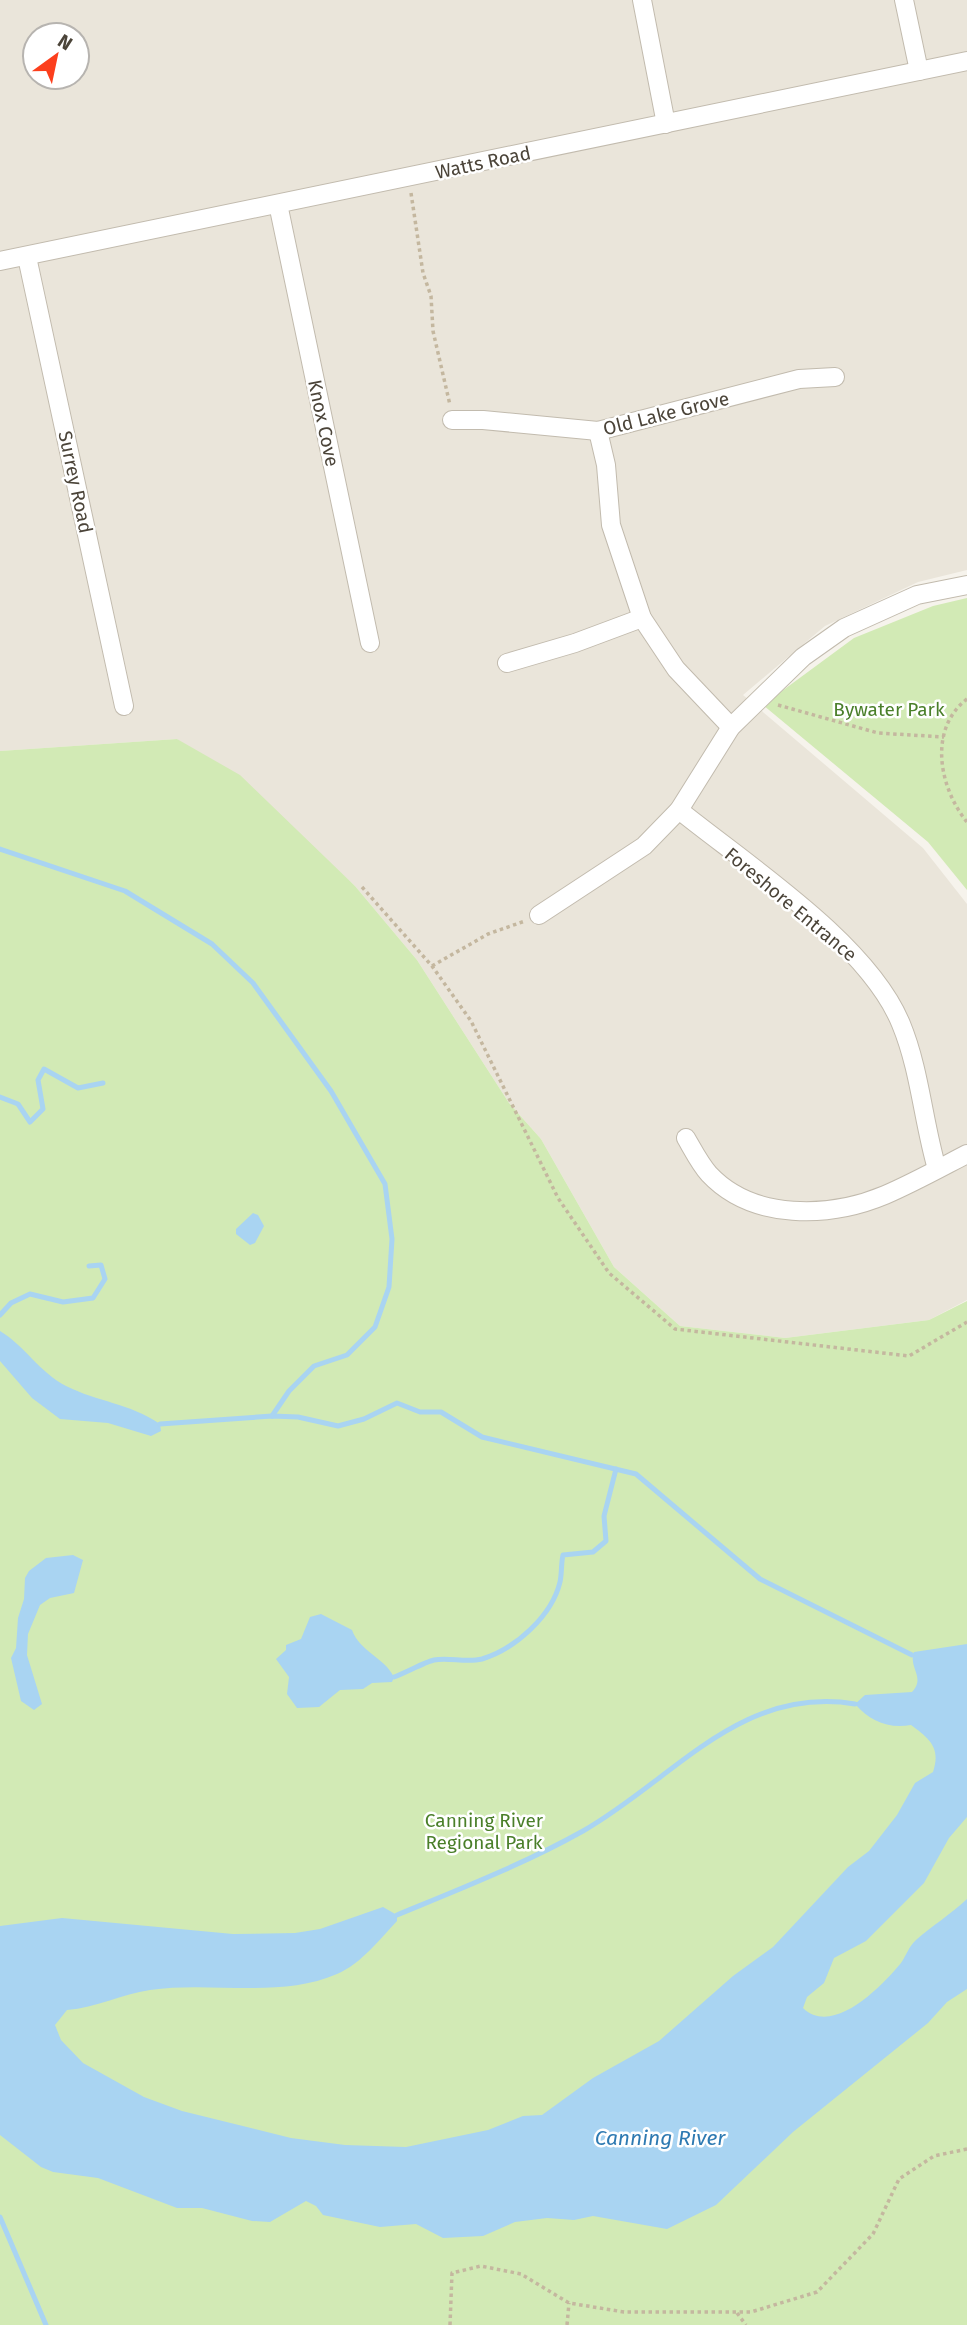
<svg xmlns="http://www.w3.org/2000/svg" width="967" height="2325" font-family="'Fira Sans',sans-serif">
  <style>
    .residential { fill: #eae5da; fill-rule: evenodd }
    .green { fill: #d2eab5 }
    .water { fill: #a9d4f2 }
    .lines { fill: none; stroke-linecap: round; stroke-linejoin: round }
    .stream { stroke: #a9d4f2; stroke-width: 5 }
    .street-casing { stroke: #c2bbae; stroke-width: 20 }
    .path { stroke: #c4b79f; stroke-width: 3.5; stroke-dasharray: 3.5 3.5; stroke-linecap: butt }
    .street { stroke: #fff; stroke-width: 18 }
    .labels { text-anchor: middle; stroke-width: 5; stroke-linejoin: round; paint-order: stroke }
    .street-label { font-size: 19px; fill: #4b4439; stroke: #fff }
    .park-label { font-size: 19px; fill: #4a7f2a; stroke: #fff }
    .water-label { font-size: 21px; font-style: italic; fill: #2e7ab2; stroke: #fff }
  </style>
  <rect width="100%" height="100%" fill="#f6f3ec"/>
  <path class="residential" d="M 0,0 L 967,0 L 967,570 L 918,582 L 825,626 L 743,695 L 923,848 L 967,904 L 967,1300 L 929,1320 L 785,1338 L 680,1326 L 614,1267 L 541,1139 L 509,1103 L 417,960 L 355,886 L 305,840 L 177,739 L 0,751 ZM 35,35 L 77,35 L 77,77 L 35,77 Z"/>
  <g class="green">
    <polygon points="967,598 967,890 928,842 763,705 854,638 933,606"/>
    <polygon points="177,739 240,775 355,886 417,960 509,1103 541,1139 614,1267 680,1326 785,1338 929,1320 967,1301 967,2325 0,2325 0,751"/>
  </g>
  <g class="water">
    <polygon points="253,1213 258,1215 264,1226 255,1243 250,1245 236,1234 236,1229"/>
    <path d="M 0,1331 C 25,1346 39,1372 66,1386 C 98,1402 129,1403 160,1424 L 161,1431 L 151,1436 L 108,1423 L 60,1419 L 32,1398 L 0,1361 Z"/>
    <polygon points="73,1555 83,1560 74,1593 50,1598 40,1605 28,1634 27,1655 42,1704 34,1710 21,1701 11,1658 16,1648 18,1618 24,1599 25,1578 29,1571 46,1558"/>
    <path d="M 321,1614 L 352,1630 C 360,1652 384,1657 394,1677 L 392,1682 L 372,1683 L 363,1689 L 340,1690 L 319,1707 L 297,1708 L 287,1694 L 289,1677 L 276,1659 L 286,1650 L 286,1645 L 301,1639 L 310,1617 Z"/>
    <path d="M 967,1644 L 967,1817 L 949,1838 L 924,1883 L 866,1941 L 834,1958 L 824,1983 L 807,1997 L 803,2008 C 833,2037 882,1986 901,1963 C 906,1956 909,1946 916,1940 C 932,1926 951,1914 967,1899 L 967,1989 L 947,2002 L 928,2023 L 793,2132 L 716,2205 L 667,2229 L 593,2216 L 574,2220 L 547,2218 L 515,2222 L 483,2236 L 443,2238 L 416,2224 L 380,2227 L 323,2215 L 316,2206 L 306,2201 L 270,2222 L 252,2221 L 202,2208 L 177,2208 L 98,2178 L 53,2172 L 41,2167 L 0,2135 L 0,1926 L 62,1918 L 233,1934 L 295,1933 L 320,1929 L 383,1907 L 397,1915 L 397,1921 C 380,1939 361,1964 337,1974 C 280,1999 210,1981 150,1990 C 122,1994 96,2008 67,2010 L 55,2025 L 61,2040 L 83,2063 L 144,2097 L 182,2111 L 291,2138 L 345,2145 L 406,2147 L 488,2130 L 523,2116 L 542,2115 L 593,2078 L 659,2041 L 733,1976 L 773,1947 L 848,1867 L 869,1851 L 897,1815 L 915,1783 L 933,1772 C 941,1748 930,1739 911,1725 C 888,1729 870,1721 855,1704 L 865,1695 L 912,1692 C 926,1677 908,1668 914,1652 Z"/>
  </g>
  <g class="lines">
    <g class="stream">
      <polyline points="0,849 125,891 212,944 253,983 331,1091 385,1184 392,1239 389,1287 375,1327 347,1355 314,1366 289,1391 272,1416"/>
      <polyline points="0,1097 18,1104 30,1122 43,1109 38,1080 44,1069 78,1088 103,1083"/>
      <polyline points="0,1315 11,1303 30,1294 63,1302 93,1298 105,1279 101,1265 89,1266"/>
      <polyline points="160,1424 272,1416 298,1417 338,1426 364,1419 397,1403 420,1412 441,1412 482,1437 636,1474 760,1579 912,1655"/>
      <path d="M 394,1677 C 405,1673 425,1662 434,1660 C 449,1657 466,1663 482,1659 C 515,1649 552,1616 560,1582 C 562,1573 561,1563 563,1555 L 593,1552 L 606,1541 L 604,1516 L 616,1469"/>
      <path d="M 397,1915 C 460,1889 524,1864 583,1831 C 673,1780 740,1685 855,1704"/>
      <polyline points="0,2217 46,2325"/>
    </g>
    <g class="street-casing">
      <g id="street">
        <polyline points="642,0 666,124"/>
        <polyline points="904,0 919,71"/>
        <polyline points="278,204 370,643"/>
        <polyline points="27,257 124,706"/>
        <polyline points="0,261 967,61"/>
        <polyline points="452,420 483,420 598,431 799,379 835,377"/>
        <polyline points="598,431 606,465 611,525 642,618 676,669 731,727"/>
        <polyline points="507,663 575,643 642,618"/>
        <path d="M 679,810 C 747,865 868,943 901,1024 C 920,1070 923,1121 937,1169"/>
        <polyline points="539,915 644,846 679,810 731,727 803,657 844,628 917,595 967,585"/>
        <path d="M 686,1138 C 693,1150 700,1164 709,1174 C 753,1221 830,1218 885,1195 C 913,1183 940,1168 967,1154"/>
      </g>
    </g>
    <g class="path">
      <polyline points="411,193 423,273 431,296 433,331 450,405"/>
      <path d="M 967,699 C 927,730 940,789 967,822"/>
      <polyline points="778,705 878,733 944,737"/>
      <polyline points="362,887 432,966 471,1021 558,1198 609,1273 675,1329 909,1356 967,1322"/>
      <polyline points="432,966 488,934 525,921"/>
      <polyline points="737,2313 746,2325"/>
      <polyline points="450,2325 452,2273 481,2266 521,2274 569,2303 624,2312 751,2312 817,2292 873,2234 899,2179 934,2156 967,2149"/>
      <polyline points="567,2325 569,2303"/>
    </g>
    <use href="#street" class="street"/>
  </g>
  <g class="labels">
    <g class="street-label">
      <text transform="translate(483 162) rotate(-12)" y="7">Watts Road</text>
      <text transform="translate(666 413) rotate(-14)" y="7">Old Lake Grove</text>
      <text transform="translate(324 423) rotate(78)" y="7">Knox Cove</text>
      <text transform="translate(76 482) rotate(78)" y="7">Surrey Road</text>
      <text transform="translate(791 904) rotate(40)" y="7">Foreshore Entrance</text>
    </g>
    <g class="park-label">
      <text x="889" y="716">Bywater Park</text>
      <text x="484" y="1827">Canning River<tspan x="484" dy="22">Regional Park</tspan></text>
    </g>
    <g class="water-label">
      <text x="660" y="2145">Canning River</text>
    </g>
  </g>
  <g transform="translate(56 56) rotate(33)"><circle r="33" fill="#ffffff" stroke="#b7b4b0" stroke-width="2"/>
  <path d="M0-5L12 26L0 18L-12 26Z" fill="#fc3f1d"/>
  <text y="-10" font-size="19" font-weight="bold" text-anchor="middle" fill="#4b4439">N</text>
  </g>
</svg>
